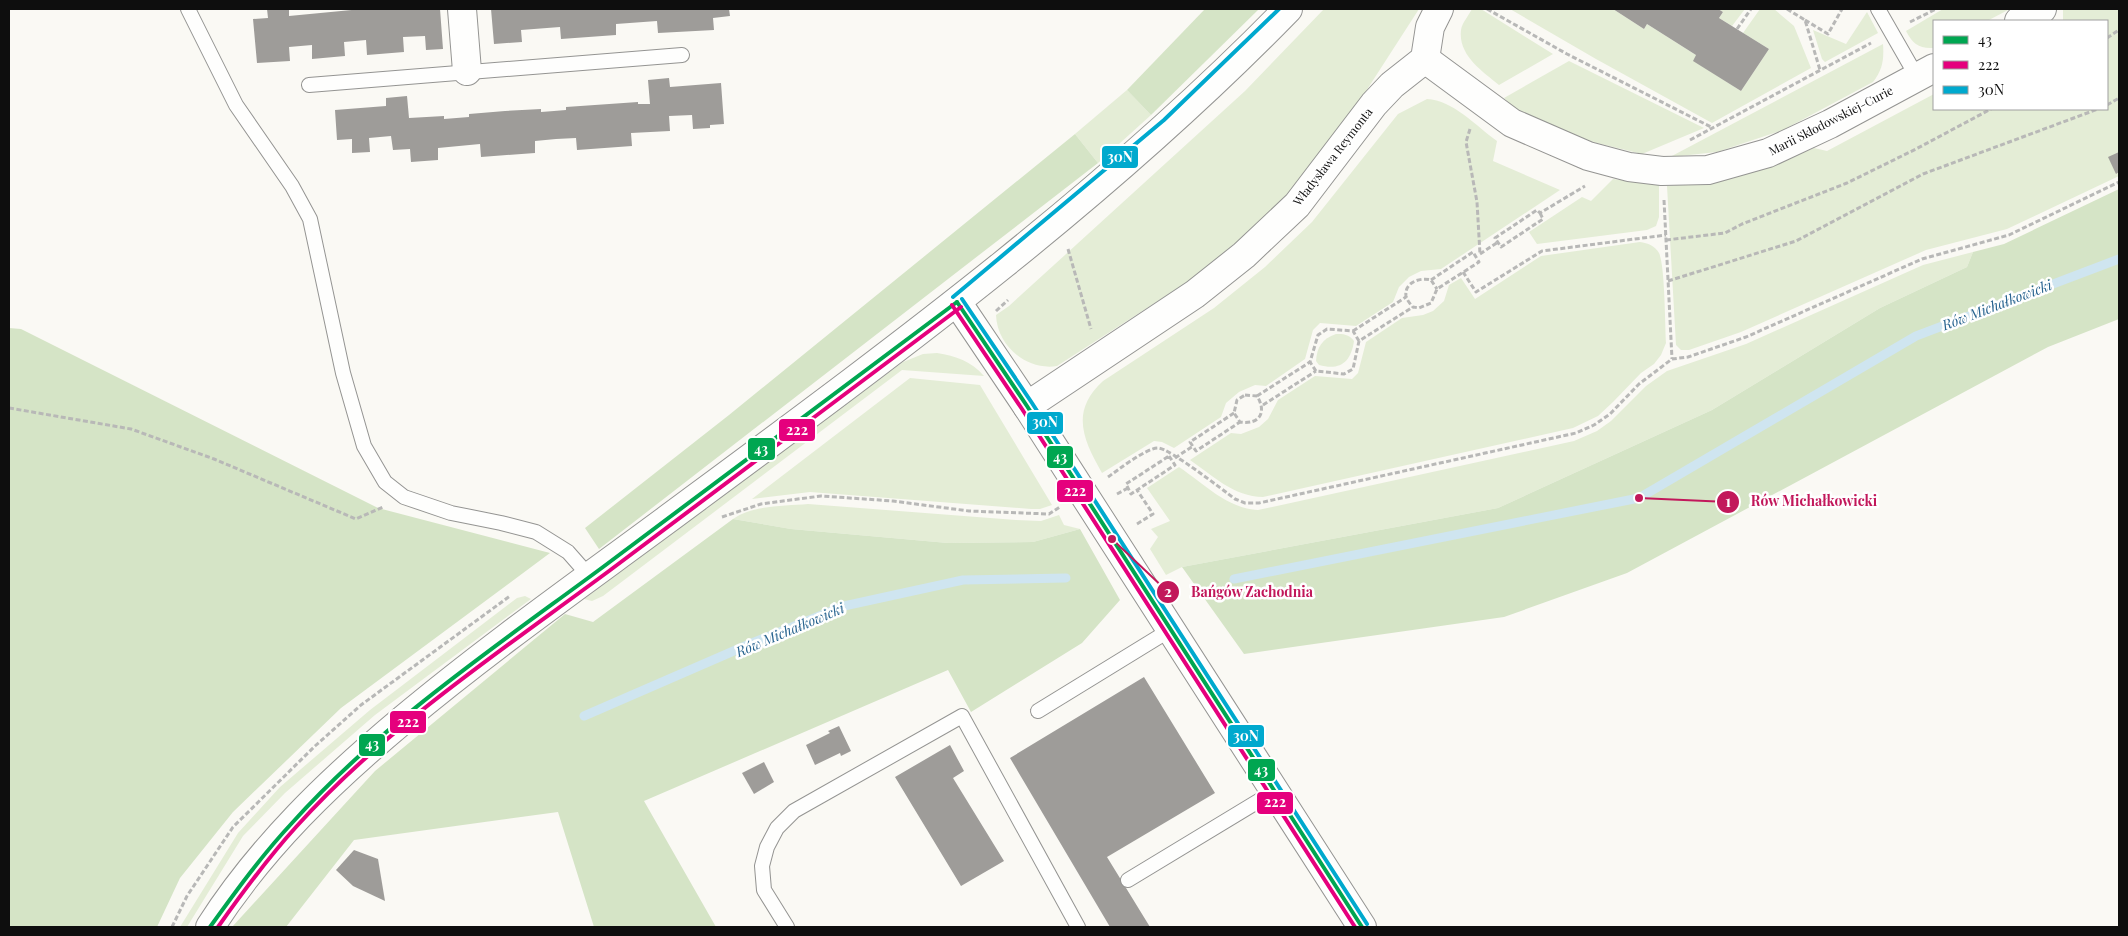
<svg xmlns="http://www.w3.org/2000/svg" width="2128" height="936" font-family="'Playfair Display',serif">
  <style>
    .green { fill: #e4edd6 }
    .forest { fill: #d5e4c6 }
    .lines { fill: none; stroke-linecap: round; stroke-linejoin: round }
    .stream { stroke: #cfe5f0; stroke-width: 9 }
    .building { fill: #9e9c99 }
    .service-casing { stroke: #949492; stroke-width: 16 }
    .minor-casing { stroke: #949492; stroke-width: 30 }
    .tertiary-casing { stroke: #949492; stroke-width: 30 }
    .path { stroke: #b8b8b7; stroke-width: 3; stroke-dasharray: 5 2.5; stroke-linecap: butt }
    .service { stroke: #fefefd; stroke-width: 14 }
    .minor { stroke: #fefefd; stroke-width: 28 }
    .tertiary { stroke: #fefefd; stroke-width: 28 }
    .bus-1-casing { stroke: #fff; stroke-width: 8 }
    .bus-2-casing { stroke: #fff; stroke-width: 8 }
    .bus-3-casing { stroke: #fff; stroke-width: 8 }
    .bus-1 { stroke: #00a651; stroke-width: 4 }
    .bus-2 { stroke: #e5007d; stroke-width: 4 }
    .bus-3 { stroke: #00a9ce; stroke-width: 4 }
    .labels { text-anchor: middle; stroke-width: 5; stroke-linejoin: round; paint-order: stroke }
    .street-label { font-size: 12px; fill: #0e0e0e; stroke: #fff }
    .water-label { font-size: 14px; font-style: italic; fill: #27638f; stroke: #fff }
    .leader { fill: none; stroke: #c2185b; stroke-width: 2 }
    .callout-dot { fill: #c2185b; stroke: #fff; stroke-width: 2 }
    .mark-label { font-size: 15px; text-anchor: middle; font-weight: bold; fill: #fff }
    .callout-label { font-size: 14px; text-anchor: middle; font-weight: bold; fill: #c2185b; stroke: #fff; stroke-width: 5; stroke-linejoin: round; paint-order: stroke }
    .line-badge { stroke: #fff; stroke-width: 2 }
    .badge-label { font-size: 14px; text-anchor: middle; font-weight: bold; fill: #fff }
  </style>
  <rect width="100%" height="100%" fill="#faf9f4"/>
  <g class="green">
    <path d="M 1324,9 L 1419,9 L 1359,102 L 1317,160 L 1265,219 L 1192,279 L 1057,366 C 1027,371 997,346 996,315 L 1009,306 L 1245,91 Z"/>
    <path d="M 1472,9 L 1481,9 L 1553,54 L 1499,85 C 1482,71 1458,55 1461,30 C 1462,23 1469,15 1472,9 Z"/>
    <polygon points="1510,9 1613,9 1644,29 1647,24 1696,55 1694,61 1741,91 1769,49 1743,33 1760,9 1774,9 1794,26 1811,68 1712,123 1596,59"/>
    <polygon points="1718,9 1745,9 1732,26 1719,18 1723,12"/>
    <path d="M 1943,9 L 2010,9 L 1987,21 L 1934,21 L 1934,48 C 1919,49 1913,44 1906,31 Z"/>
    <polygon points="2066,9 2119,9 2119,176 2007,229 1926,250 1741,332 1689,350 1681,350 1676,345 1667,186 1717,181 1765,168 1814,148 1827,151 1934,94 1934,109 2107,109 2107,21 2063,21 2063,10"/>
    <polygon points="1867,12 1878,33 1825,62 1822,59 1813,30 1846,44"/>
    <path d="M 1883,44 C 1884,59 1883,69 1873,82 L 1783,130 L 1717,152 L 1670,157 Z"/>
    <polygon points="1569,61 1704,128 1642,154 1585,140 1516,110 1504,98"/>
    <polygon points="1127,90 1151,115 1098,163 1075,134"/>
    <path d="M 1427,99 C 1453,100 1476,126 1497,141 L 1493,161 L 1560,190 L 1441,269 L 1421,271 L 1409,277 L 1399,287 L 1393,302 L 1356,326 L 1320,323 L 1313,330 L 1305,359 L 1266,386 L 1255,385 L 1239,392 L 1226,403 L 1221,417 L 1174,448 L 1162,442 L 1154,441 L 1102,473 C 1083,440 1070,411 1103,381 L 1214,308 L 1265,267 L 1312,222 L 1398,114 Z"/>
    <polygon points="1613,179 1659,185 1659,217 1656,226 1647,230 1537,244 1529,232 1582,197 1591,201"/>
    <path d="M 1640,242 C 1648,243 1655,246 1659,253 C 1665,265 1665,326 1666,343 L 1661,355 L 1654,364 L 1641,373 L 1613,402 L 1598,416 L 1573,428 L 1263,497 C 1234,497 1212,475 1190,460 L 1231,433 L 1241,434 L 1259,427 L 1268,419 L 1278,400 L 1315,376 L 1352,379 L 1358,373 L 1366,342 L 1402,318 L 1423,315 L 1433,311 L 1444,301 L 1449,285 L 1461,278 L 1475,299 L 1541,256 Z"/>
    <path d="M 1973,252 L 1967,267 L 1880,308 L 1712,410 L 1498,508 L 1182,567 L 1166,575 L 1150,549 L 1158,537 L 1151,529 L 1170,521 L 1147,488 L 1179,467 C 1203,483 1228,509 1258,510 L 1574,441 L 1597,431 L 1611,421 L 1646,386 L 1667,371 L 1746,344 L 1923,265 Z"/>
    <path d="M 1336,334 C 1343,334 1349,334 1354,341 C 1351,362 1340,371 1319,365 L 1316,361 C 1317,347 1322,339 1336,334 Z"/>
    <path d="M 937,353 C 956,356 971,361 984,376 L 902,370 L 603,596 L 592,601 L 584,599 L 903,362 L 923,354 Z"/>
    <polygon points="910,378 980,385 1052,505 1040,509 1031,509 810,492 752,499"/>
    <path d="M 808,504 L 1016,520 L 1041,521 L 1059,515 L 1064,525 L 1080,529 L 1033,542 L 948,543 L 791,529 L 733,519 C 753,505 784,506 808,504 Z"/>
    <polygon points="525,596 531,599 375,715 285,793 243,836 187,927 180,927 238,833 280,787 370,710 517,598"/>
  </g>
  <g class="forest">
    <polygon points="1205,9 1259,9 1151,115 1127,90"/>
    <polygon points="1075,134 1098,163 599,549 585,528 729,415"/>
    <polygon points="2119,189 2119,319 2048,347 1627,573 1504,617 1244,654 1182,567 1498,508 1712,410 1880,308 1967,267 1973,252 2004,244"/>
    <polygon points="9,328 21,329 378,508 550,553 341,708 233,812 180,878 157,927 9,927"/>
    <polygon points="733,519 791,529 948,543 1033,542 1080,529 1120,600 1082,643 971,712 948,670 644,801 716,927 594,927 558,812 354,840 286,927 232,927 375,771 565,614 593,622"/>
  </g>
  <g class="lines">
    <g class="stream">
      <polyline points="1234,579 1639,498 1916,336 2119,259"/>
      <polyline points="584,716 752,643 844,606 963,580 1066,578"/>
    </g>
  </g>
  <g class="building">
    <polygon points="267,9 289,9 289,16 362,9 440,9 443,49 426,50 425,36 403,37 404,52 367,55 366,40 344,42 345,56 312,59 312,45 289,47 290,61 257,63 253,19 268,18"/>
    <polygon points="491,9 729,9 730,16 713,18 714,30 658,33 657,21 616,24 616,35 561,39 560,27 521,30 522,42 494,44"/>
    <polygon points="1613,9 1718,9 1723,12 1719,18 1769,49 1741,91 1693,61 1696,55 1647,24 1644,29"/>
    <polygon points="669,78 670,87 721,83 724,124 710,125 710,128 693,129 692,115 669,116 670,131 631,133 632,146 577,150 576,138 556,139 535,141 535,153 481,157 480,144 438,148 438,160 411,162 410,149 393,150 391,136 369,138 370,152 352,153 352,139 337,140 335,110 386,106 386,98 407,96 409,118 444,116 444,119 469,117 469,114 505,111 541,109 541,112 554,111 566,110 566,107 638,102 638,104 650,104 648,80"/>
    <polygon points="2119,152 2119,172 2116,174 2108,157"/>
    <polygon points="1144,677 1215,793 1107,857 1150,927 1110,927 1010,758"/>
    <polygon points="839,726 851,751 841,756 840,753 815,765 806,745 830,733 828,731"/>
    <polygon points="950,745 964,771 953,778 1004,861 961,886 895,777"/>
    <polygon points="764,762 774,782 754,794 742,773"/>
    <polygon points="354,850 378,859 385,901 353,886 336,870"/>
  </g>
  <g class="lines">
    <g class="service-casing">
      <g id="service">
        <polyline points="188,9 236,105 292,186 310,219 343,373 364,446 385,482 404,497 451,513 501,523 536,532 568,552 590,577"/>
        <polyline points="1878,9 1917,77"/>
        <polyline points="309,85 682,55"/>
        <polyline points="1038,711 1170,630"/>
        <polyline points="1128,880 1275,791"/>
        <polyline points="787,927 764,890 762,866 767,847 777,828 794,811 962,716 1078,927"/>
      </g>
    </g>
    <g class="minor-casing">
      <g id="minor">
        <polyline points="462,9 467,71"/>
        <polyline points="2019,21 2042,9"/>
        <polyline points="1425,59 1512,123 1588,156 1629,167 1662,171 1708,170 1768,153 1830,124 1934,68"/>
        <polyline points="957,302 1027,406 1362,927"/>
        <polyline points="1027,406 1195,294 1244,255 1297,205 1374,104 1392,85 1425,59 1430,27 1439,9"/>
      </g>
    </g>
    <g class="tertiary-casing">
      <path id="tertiary" d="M 210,927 C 262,846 330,781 404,719 C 488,649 577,586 665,521 C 881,361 1100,202 1288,9"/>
    </g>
    <g class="path">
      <polyline points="1487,9 1567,54 1713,128"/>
      <polyline points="1787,9 1805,20 1820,70"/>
      <polyline points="1805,20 1828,34 1842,9"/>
      <polyline points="1910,22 1936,9"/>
      <polyline points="1737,29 1751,9"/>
      <polyline points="2107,38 2119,30"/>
      <polyline points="2107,105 2119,98"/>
      <polyline points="1470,129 1466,142 1477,202 1480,254"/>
      <polyline points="1690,140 1871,43"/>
      <polyline points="1664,200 1672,359"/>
      <polyline points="1540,213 1543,219 1501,247 1495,238 1537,210 1540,213 1585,186"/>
      <polyline points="1666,240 1725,233 1742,224 1847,183 1916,149 1991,109"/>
      <polyline points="1068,249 1091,329"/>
      <polyline points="1480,254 1498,242"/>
      <polyline points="1463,272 1476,292 1542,251 1666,235"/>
      <path d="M 1431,280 L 1473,252 L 1479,262 L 1437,289 L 1431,303 L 1419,308 L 1413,307 C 1410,304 1407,300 1406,296 C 1404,282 1421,277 1431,280 L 1437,289"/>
      <polyline points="1668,281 1796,241 1923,174 2098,109"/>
      <polyline points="996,311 1008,300"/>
      <polyline points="1353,331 1406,297"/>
      <polyline points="1359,341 1353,331 1327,329 1318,335 1310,362 1316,371 1344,374 1353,369 1359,341 1413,307"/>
      <path d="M 1245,395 L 1257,396 C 1267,412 1260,425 1240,422 L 1234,413 L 1237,400 Z"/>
      <polyline points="1257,396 1310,362"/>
      <polyline points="1263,405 1316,371"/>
      <polyline points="9,408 131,429 214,459 356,519 383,507"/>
      <polyline points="1234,413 1190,442 1196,451 1240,422"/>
      <polygon points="1169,456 1175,465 1131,494 1126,484"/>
      <polyline points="1175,458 1193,446"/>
      <path d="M 1108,477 C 1118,470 1146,448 1158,448 C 1169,448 1223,490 1235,499 L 1245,503 L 1259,503 L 1576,433 L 1594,425 L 1610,414 L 1639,384 L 1672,359 L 1688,357 L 1746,337 L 1922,259 L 2009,235 L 2119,182"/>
      <polyline points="1117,494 1128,488"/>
      <polyline points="722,517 761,504 821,496 893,501 969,511 1049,514 1060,507"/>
      <polyline points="1137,524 1153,514 1137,490"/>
      <polyline points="172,927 187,896 233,827 315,746 361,705 510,596"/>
    </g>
    <use href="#service" class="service"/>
    <use href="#minor" class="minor"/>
    <use href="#tertiary" class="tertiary"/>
    <g class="bus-1-casing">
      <g id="bus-1">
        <polyline points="957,302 1027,406 1362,927"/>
        <path d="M 210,927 C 236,891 262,855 292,823 C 382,723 495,647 603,567 C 721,479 839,391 957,302"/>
      </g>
    </g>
    <g class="bus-2-casing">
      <g id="bus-2">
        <polyline points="952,305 1022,409 1355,927"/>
        <path d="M 218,927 C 242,893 267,859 296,827 C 386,727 501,651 609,571 C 726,483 844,395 961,307"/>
      </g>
    </g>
    <g class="bus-3-casing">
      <g id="bus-3">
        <polyline points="953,297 1164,120 1279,9"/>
        <polyline points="962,299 1032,403 1367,924"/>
      </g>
    </g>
    <use href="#bus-1" class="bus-1"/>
    <use href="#bus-2" class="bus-2"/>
    <use href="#bus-3" class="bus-3"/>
  </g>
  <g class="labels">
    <g class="street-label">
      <text transform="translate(1831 121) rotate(-27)" y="4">Marii Skłodowskiej-Curie</text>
      <text transform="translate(1333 157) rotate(-52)" y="4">Władysława Reymonta</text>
    </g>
    <g class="water-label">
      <text transform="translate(1997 305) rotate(-21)" y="5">Rów Michałkowicki</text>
      <text transform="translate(790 630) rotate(-23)" y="5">Rów Michałkowicki</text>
    </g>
  </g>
  <path class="leader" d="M1639 498L1728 502M1112 539L1168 592"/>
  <g class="callout-dot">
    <circle cx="1639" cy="498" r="5"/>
    <circle cx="1112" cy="539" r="5"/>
    <circle cx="1728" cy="502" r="12"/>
    <circle cx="1168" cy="592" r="12"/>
  </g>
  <g class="mark-label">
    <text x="1728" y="507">1</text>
    <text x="1168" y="597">2</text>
  </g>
  <g class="callout-label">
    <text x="1814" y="506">Rów Michałkowicki</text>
    <text x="1252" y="597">Bańgów Zachodnia</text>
  </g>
  <g class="line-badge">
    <rect x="1101" y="145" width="38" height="24" rx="5" fill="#00a9ce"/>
    <rect x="1026" y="411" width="38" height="24" rx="5" fill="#00a9ce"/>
    <rect x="778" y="418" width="38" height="24" rx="5" fill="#e5007d"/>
    <rect x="747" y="437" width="29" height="24" rx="5" fill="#00a651"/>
    <rect x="1046" y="445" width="28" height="24" rx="5" fill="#00a651"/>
    <rect x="1056" y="479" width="38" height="24" rx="5" fill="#e5007d"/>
    <rect x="389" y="710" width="38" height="24" rx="5" fill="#e5007d"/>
    <rect x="1227" y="724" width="38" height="24" rx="5" fill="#00a9ce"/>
    <rect x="358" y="733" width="28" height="24" rx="5" fill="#00a651"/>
    <rect x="1247" y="758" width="29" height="24" rx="5" fill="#00a651"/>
    <rect x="1256" y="791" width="38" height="24" rx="5" fill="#e5007d"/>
  </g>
  <g class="badge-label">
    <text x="1120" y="162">30N</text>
    <text x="1045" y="427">30N</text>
    <text x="797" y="435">222</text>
    <text x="761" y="454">43</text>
    <text x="1060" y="462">43</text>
    <text x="1075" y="496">222</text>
    <text x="408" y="727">222</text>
    <text x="1246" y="741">30N</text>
    <text x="372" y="749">43</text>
    <text x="1261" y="775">43</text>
    <text x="1275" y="807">222</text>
  </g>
  <rect width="2128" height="936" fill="none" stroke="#0e0e0e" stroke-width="20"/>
  <rect x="1933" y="20" width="175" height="90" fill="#ffffff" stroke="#9f9f9f"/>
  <rect x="1943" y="36" width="25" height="8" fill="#00a651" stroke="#9f9f9f"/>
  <text x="1978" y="45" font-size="15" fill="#0e0e0e">43</text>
  <rect x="1943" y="61" width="25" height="8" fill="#e5007d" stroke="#9f9f9f"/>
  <text x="1978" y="70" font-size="15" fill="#0e0e0e">222</text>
  <rect x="1943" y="86" width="25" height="8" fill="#00a9ce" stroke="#9f9f9f"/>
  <text x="1978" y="95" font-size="15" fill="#0e0e0e">30N</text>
</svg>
